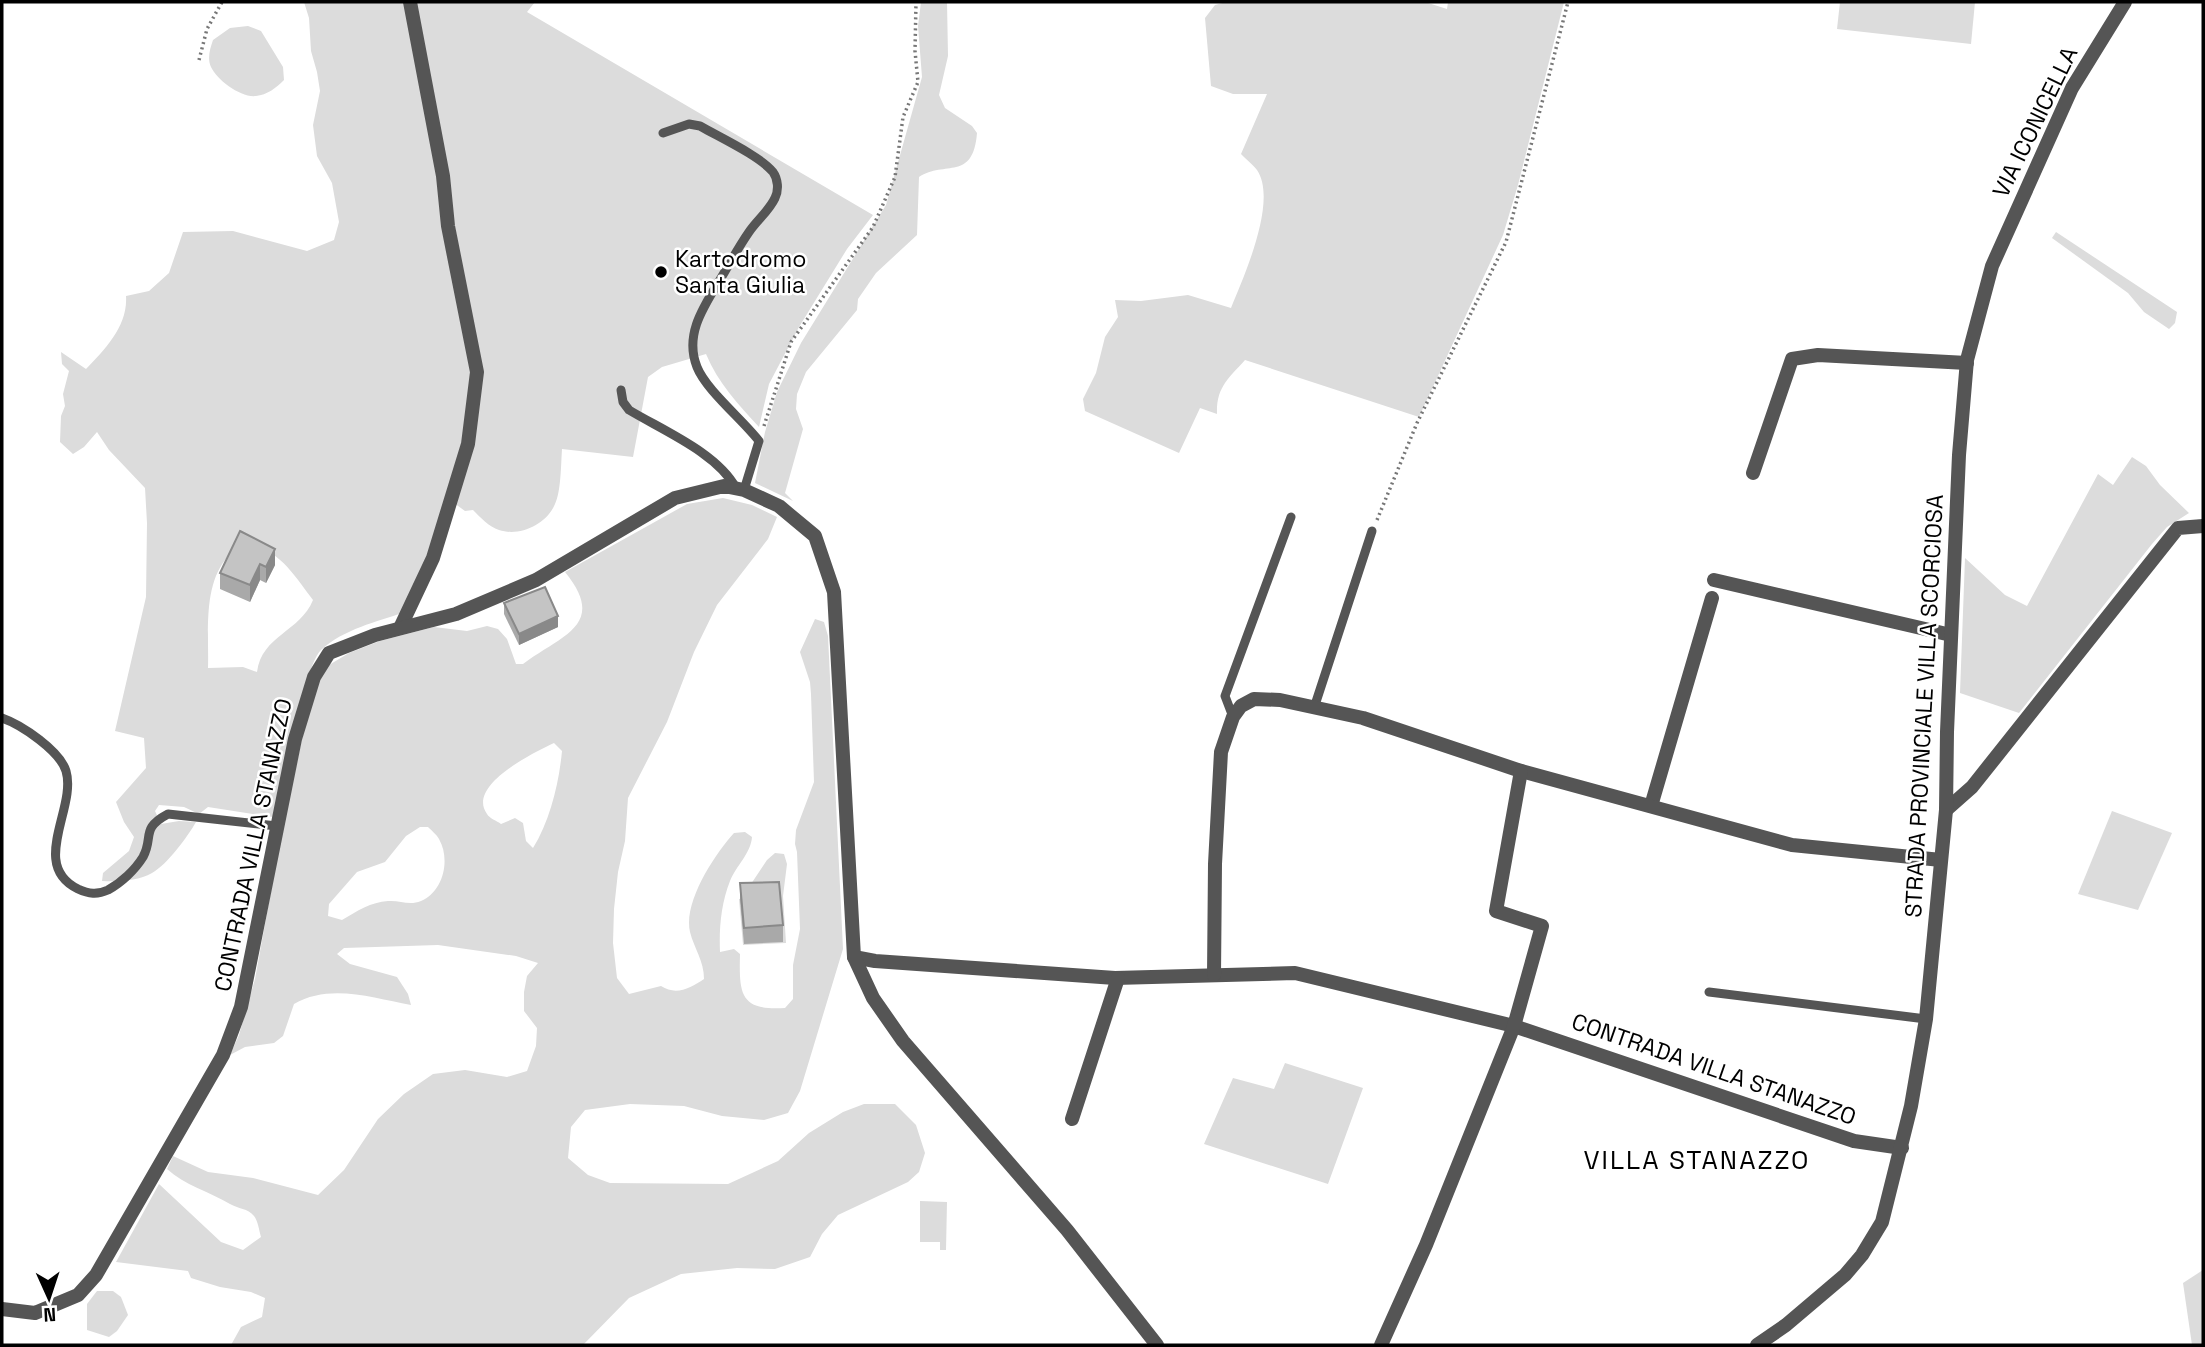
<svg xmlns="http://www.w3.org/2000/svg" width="2205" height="1347" font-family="'Space Grotesk',sans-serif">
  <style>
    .green { fill: #dcdcdc; fill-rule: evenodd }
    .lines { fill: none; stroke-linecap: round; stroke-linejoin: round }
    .path { stroke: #777; stroke-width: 3.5; stroke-dasharray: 2 3.5; stroke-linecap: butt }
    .service { stroke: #555; stroke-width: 9 }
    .minor { stroke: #555; stroke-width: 14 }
    .wall { fill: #a9a9a9 }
    .shaded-wall { fill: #898989 }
    .building { fill: #c4c4c4; stroke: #898989; stroke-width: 2 }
    .poi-dot { fill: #000; stroke: #fff; stroke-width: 2.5 }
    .labels { text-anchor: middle; stroke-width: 5; stroke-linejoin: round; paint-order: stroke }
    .street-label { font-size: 23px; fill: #000; stroke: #fff }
    .poi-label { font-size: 23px; fill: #000; stroke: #fff; text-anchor: start }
    .quarter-label { font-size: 26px; letter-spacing: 2px; fill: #000; stroke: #fff }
  </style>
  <rect width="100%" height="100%" fill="#fff"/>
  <g class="green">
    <path d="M 304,2 L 405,2 L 476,368 L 465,445 L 446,506 L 405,612 C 376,622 344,629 321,650 C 304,666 281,788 273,817 L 208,807 L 199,814 L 184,807 L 159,805 L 155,811 L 161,824 L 179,821 L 196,822 C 188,836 167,865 152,873 C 138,881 118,882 102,881 L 103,873 L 129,851 L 134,837 L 124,822 L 116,802 L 146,768 L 144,738 L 115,731 L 146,597 L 147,523 L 145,488 L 109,450 L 97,432 L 84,447 L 73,454 L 60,442 L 61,416 L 65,406 L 63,394 L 69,371 L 62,364 L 61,352 L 86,369 C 105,349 128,326 126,296 L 149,291 L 169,273 L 183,232 L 233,231 L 307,251 L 334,240 L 339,222 L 332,183 L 317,156 L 313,125 L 320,91 L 317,72 L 311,51 L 309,18 ZM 241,544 C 276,544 294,575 313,600 C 300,632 262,635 257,672 L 243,667 L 208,668 C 209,634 203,589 225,560 C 229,554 236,549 241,544 Z"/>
    <path d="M 415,2 L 535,2 L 527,12 L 873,215 L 847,249 L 799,327 L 769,384 L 759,427 C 738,404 718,383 706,354 L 662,367 L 648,377 L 633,457 L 562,449 C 561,464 561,492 555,504 C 547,524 520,537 499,530 C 489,527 480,517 473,510 L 465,511 L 454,503 L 481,373 Z"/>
    <path d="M 921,2 L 947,2 L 948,56 L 939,95 L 945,108 L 972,126 L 977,133 C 973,182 945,160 919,177 L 917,235 L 876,273 L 858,299 L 857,310 L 806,372 L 797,394 L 796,409 L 803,429 L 785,493 L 793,501 L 755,483 L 765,432 L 777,392 L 801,343 L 886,205 L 922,77 L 918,26 Z"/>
    <path d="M 1226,2 L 1425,2 L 1447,9 L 1448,2 L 1564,2 L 1518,185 L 1503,235 L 1419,417 L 1245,360 C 1229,378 1216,387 1217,414 L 1200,408 L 1179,453 L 1085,411 L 1083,399 L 1096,373 L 1105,337 L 1118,317 L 1115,300 L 1141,301 L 1188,295 L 1231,308 C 1244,276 1278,201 1257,170 C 1253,165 1246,159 1241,154 L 1267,94 L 1233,94 L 1211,86 L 1205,18 L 1215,5 Z"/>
    <polygon points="1840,2 1975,2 1971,44 1837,29"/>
    <path d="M 248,26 L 261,31 L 283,67 L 284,80 C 276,88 267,95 256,96 C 241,98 217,80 211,67 C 207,58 210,49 213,40 L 230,28 Z"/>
    <polygon points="2056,232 2177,312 2175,323 2169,329 2144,312 2128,293 2052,238"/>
    <polygon points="2132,457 2146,466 2160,485 2189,513 2167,527 2152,544 2019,713 1960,693 1965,558 2005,595 2027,606 2098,474 2113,485"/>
    <path d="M 723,498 L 752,505 L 777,517 L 768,539 L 717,605 L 694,652 L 667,722 L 628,798 L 625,841 L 618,872 L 614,909 L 613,943 L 617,978 L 629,994 L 661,986 C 676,996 691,988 704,979 C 704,961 694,948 690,932 C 683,902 715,854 734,833 L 745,832 L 752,837 C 751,853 736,866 730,881 C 721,904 719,928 720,952 L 734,949 L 740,954 C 739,994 740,1011 785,1008 L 793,999 L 793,965 L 800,929 L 797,852 L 795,844 L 796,830 L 814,782 L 811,694 L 810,682 L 800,652 L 815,619 L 824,622 L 828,636 L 843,949 L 800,1091 L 788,1113 L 764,1120 L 722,1116 L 684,1106 L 630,1104 L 585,1110 L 571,1127 L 568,1158 L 588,1175 L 610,1183 L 728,1184 L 778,1161 L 809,1133 L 843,1112 L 864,1104 L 895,1104 L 916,1125 L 925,1153 L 919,1172 L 908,1182 L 838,1215 L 822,1234 L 810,1257 L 775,1269 L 737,1268 L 681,1274 L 629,1298 L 583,1345 L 231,1345 L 241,1327 L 262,1317 L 265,1298 L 251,1292 L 220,1287 L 191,1278 L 188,1271 L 116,1262 L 159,1184 L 221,1242 L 243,1250 L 261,1237 C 259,1230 258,1221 254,1216 C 248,1208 238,1209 230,1204 C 210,1192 184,1185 167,1169 L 173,1156 L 208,1172 L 253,1178 L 318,1195 L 344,1170 L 378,1119 L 404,1094 L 433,1074 L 465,1070 L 507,1077 L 527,1071 L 536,1046 L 537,1028 L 524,1011 L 524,992 L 527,976 L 538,963 L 516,956 L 438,945 L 344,948 L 337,954 L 350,964 L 397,977 L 408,994 L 411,1005 C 373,998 330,983 294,1004 L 283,1036 L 274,1043 L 245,1047 L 230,1055 L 239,1035 L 255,979 L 283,825 L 312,695 L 324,668 L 349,653 L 380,641 L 434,627 L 467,631 L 487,626 L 498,629 L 507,639 L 516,664 L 523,664 C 562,635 608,625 565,572 L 687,504 ZM 554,743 L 562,751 C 559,783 550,821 533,848 L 526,841 L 523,823 L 515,818 L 501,824 C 497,821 489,818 487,814 C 466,785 535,752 554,743 ZM 420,827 L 428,827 C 431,830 437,835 439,839 C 451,860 443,892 421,901 C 409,906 400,900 388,901 C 371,902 357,911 342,920 L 328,916 L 329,904 L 357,872 L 385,862 L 406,836 Z"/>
    <polygon points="2112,811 2172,833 2138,910 2078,894"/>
    <polygon points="775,853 784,854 787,864 783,896 786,943 743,945 739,899 752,897 749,887 767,860"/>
    <polygon points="1285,1063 1363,1088 1328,1184 1204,1144 1233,1078 1274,1089"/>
    <polygon points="920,1201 947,1202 946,1250 940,1250 940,1242 920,1242"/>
    <polygon points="2203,1270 2203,1345 2192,1345 2183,1283"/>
    <polygon points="97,1291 113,1291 121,1297 128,1315 117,1331 109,1337 87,1330 87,1304"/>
  </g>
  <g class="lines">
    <g class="path">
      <polyline points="199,60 207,29 222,2"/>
      <polyline points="764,426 791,342 873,227 895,177 903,117 918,82 915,51 916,2"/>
      <polyline points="1377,520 1417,423 1506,242 1568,2"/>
    </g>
    <g class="service">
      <path d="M 663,133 L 689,124 L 700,126 C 719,137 760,156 773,172 C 778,179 779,190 775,198 C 769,211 757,220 749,232 C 740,245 732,259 724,273 C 707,302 683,332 697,367 C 706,390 743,420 759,441 L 744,490"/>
      <path d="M 621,390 L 623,402 L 629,410 C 664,431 717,453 736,488"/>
      <polyline points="1314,708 1372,531"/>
      <polyline points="1233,717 1225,696 1291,517"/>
      <path d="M 2,718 C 22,725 60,751 66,771 C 77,808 29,865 78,889 C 89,894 97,895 108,890 C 121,883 135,870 143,857 C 154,837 140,829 168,814 L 277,826"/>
      <polyline points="1709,992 1926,1019"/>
    </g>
    <g class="minor">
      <polyline points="1753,473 1792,359 1818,355 1967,363"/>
      <polyline points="1714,580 1951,635"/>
      <polyline points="400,628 433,558 468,444 477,372 448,226 443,176 410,2"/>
      <polyline points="1651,806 1712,598"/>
      <polyline points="1946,810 1972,787 2178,528 2203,526"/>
      <polyline points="854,957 875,961 1115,978 1295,973 1514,1026 1854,1141 1902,1148"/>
      <polyline points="1214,975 1215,864 1221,752 1233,717 1241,706 1254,699 1280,700 1363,718 1521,771 1792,845 1941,860"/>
      <polyline points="1072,1119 1118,978"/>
      <polyline points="2,1309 35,1313 78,1295 96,1275 223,1055 241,1007 295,739 314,677 329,653 375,635 456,614 536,580 675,498 724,486 744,490 779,506 815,536 834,592 854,957 873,998 903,1041 1067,1230 1157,1345"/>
      <polyline points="1381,1345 1426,1245 1514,1026 1542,926 1496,911 1521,771"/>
      <polyline points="1757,1345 1786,1325 1845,1275 1862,1255 1882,1222 1911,1106 1926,1019 1946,810 1947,732 1959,455 1967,360 1992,266 2072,88 2125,2"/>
    </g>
  </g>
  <g class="wall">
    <polygon points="240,531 275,565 266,583 260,580 250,602 220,589 220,573"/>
    <polygon points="504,603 558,627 519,645 504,614"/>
    <polygon points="740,883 783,925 783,942 744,944 740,900"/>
  </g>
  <g class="shaded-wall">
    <polygon points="275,549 275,565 266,583 266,567"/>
    <polygon points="260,564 260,580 250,602 250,585"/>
    <polygon points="558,616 558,627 519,645 519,634"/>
  </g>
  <g class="building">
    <polygon points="240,531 275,549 266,567 260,564 250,585 220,573"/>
    <polygon points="545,587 558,616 519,634 504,603"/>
    <polygon points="779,882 783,925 744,928 740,883"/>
  </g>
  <circle class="poi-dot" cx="661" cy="272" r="7"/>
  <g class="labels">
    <g class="street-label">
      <text transform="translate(2035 122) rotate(-64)" y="8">VIA ICONICELLA</text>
      <text transform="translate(1924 706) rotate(-87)" y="8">STRADA PROVINCIALE VILLA SCORCIOSA</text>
      <text transform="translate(253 845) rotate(-78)" y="8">CONTRADA VILLA STANAZZO</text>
      <text transform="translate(1714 1069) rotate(19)" y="8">CONTRADA VILLA STANAZZO</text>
    </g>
    <g class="poi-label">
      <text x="675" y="267">Kartodromo<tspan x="675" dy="26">Santa Giulia</tspan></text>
    </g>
    <g class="quarter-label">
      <text x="1697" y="1169">VILLA STANAZZO</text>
    </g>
  </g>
  <rect width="2205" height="1347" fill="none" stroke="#000000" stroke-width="7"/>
  <g transform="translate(49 1298) rotate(177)" stroke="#ffffff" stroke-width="5" paint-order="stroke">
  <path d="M0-5L12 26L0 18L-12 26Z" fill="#000000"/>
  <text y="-10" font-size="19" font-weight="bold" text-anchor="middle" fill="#000000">N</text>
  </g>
</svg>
